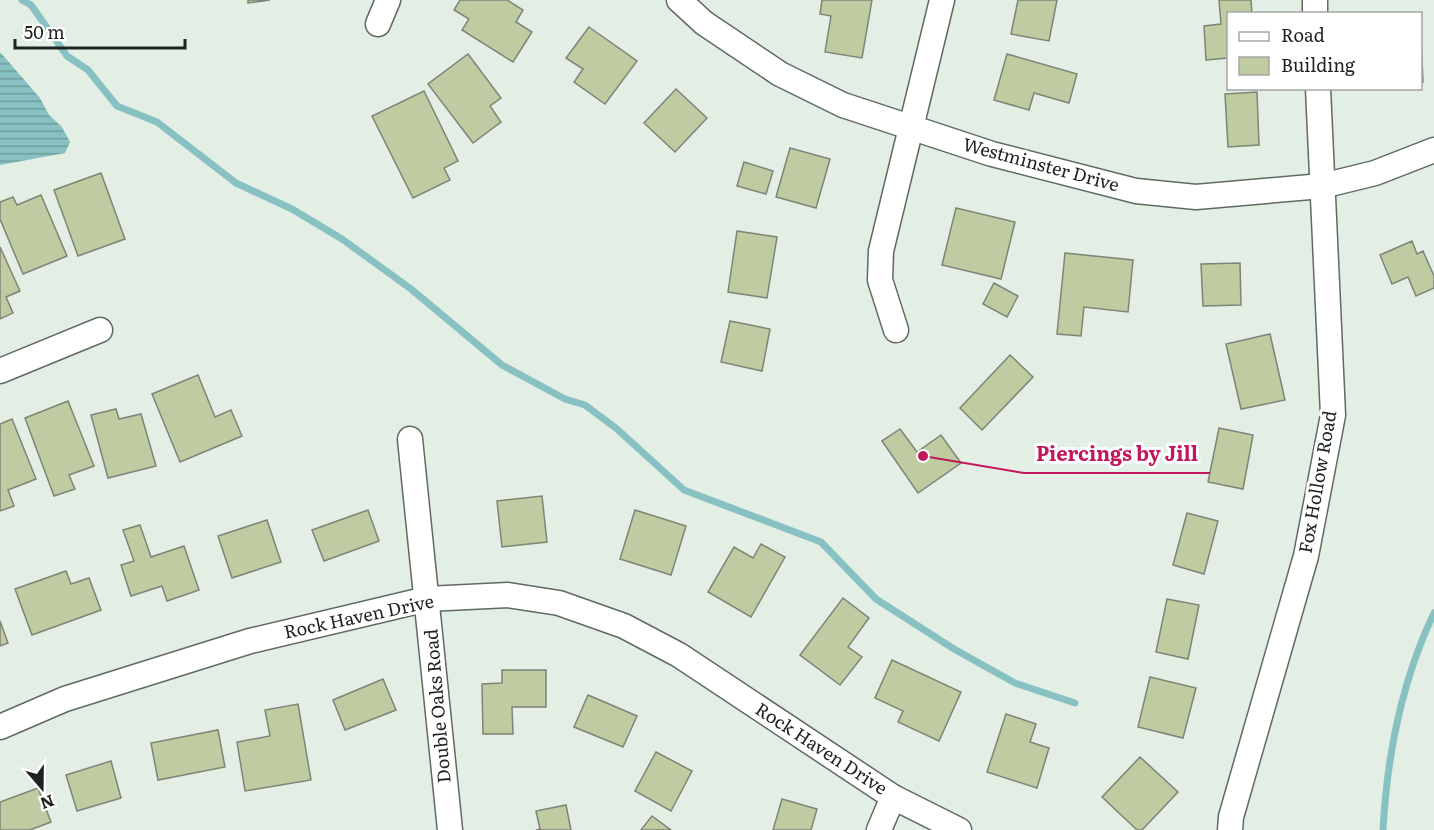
<svg xmlns="http://www.w3.org/2000/svg" width="1434" height="830" font-family="Literata,serif">
  <style>
    .water { fill: url(#water-rules) }
    .lines { fill: none; stroke-linecap: round; stroke-linejoin: round }
    .stream { stroke: #88c1c2; stroke-width: 7 }
    .building { fill: #bfcba0; stroke: #808377; stroke-width: 1.5 }
    .street-casing { stroke: #606a61; stroke-width: 27 }
    .street { stroke: #fff; stroke-width: 24 }
    .labels { text-anchor: middle; stroke-width: 6; stroke-linejoin: round; paint-order: stroke }
    .street-label { font-size: 18px; fill: #1f231f; stroke: #fff }
    .leader { fill: none; stroke: #c2185b; stroke-width: 2 }
    .callout-dot { fill: #c2185b; stroke: #fff; stroke-width: 2 }
    .callout-label { font-size: 20px; text-anchor: middle; font-weight: bold; fill: #c2185b; stroke: #fff; stroke-width: 6; stroke-linejoin: round; paint-order: stroke }
  </style>
  <defs>
    <pattern id="water-rules" width="6" height="5" patternUnits="userSpaceOnUse" patternTransform="scale(1.5)"><rect width="6" height="5" fill="#88c1c2"/><path d="M0 2.5h6" fill="none" stroke="#6f9c9d"/></pattern>
  </defs>
  <rect width="100%" height="100%" fill="#e3eee4"/>
  <polygon class="water" points="0,52 40,98 49,115 62,127 70,142 65,153 0,165"/>
  <g class="lines">
    <g class="stream">
      <polyline points="22,0 31,5 67,56 88,70 117,106 157,122 236,183 292,209 342,239 411,289 502,365 565,399 585,405 617,429 684,490 821,542 876,599 954,649 1015,683 1075,703"/>
      <path d="M 1383,830 C 1387,756 1402,680 1434,613"/>
    </g>
  </g>
  <g class="building">
    <polygon points="248,0 270,0 248,3"/>
    <polygon points="460,0 507,0 523,10 516,22 532,32 513,62 462,30 469,19 454,10"/>
    <polygon points="822,0 872,0 862,58 825,52 831,16 820,14"/>
    <polygon points="1018,0 1057,0 1049,41 1011,34"/>
    <polygon points="1219,0 1251,0 1252,14 1228,14 1228,58 1206,60 1204,26 1221,24"/>
    <polygon points="589,27 637,61 605,104 574,82 583,69 566,58"/>
    <polygon points="1421,37 1423,82 1420,82 1420,37"/>
    <polygon points="468,54 501,98 490,106 501,122 473,143 428,84"/>
    <polygon points="1007,54 1077,74 1069,103 1034,93 1029,110 994,100"/>
    <polygon points="676,89 707,118 675,152 644,123"/>
    <polygon points="424,91 458,161 444,168 450,180 413,198 372,116"/>
    <polygon points="1257,92 1259,145 1228,147 1225,94"/>
    <polygon points="790,148 830,159 816,208 776,197"/>
    <polygon points="744,162 773,171 766,194 737,186"/>
    <polygon points="101,173 125,239 78,256 54,190"/>
    <polygon points="41,195 67,256 23,274 0,219 0,202 13,197 17,205"/>
    <polygon points="956,208 1015,222 1001,279 942,265"/>
    <polygon points="737,231 777,237 767,298 728,292"/>
    <polygon points="1412,241 1417,254 1423,251 1434,276 1434,288 1416,296 1408,277 1392,284 1380,255"/>
    <polygon points="0,247 20,291 6,297 13,313 0,319"/>
    <polygon points="1065,253 1133,260 1128,312 1084,307 1081,336 1057,334"/>
    <polygon points="1240,263 1241,305 1203,306 1201,264"/>
    <polygon points="994,283 1018,296 1007,317 983,304"/>
    <polygon points="730,321 770,329 762,371 721,362"/>
    <polygon points="1270,334 1285,400 1241,409 1226,344"/>
    <polygon points="1010,355 1033,377 982,430 960,408"/>
    <polygon points="198,375 215,417 231,410 242,436 180,462 152,394"/>
    <polygon points="68,401 94,466 69,475 75,489 54,496 25,418"/>
    <polygon points="116,409 119,419 141,414 156,466 108,478 91,415"/>
    <polygon points="12,419 36,479 8,490 14,506 0,511 0,424"/>
    <polygon points="1219,428 1253,435 1243,489 1208,482"/>
    <polygon points="900,429 917,452 941,435 961,463 918,493 882,441"/>
    <polygon points="542,496 547,542 502,547 497,501"/>
    <polygon points="368,510 379,541 324,561 312,530"/>
    <polygon points="635,510 686,526 671,575 620,559"/>
    <polygon points="1187,513 1218,521 1204,574 1173,565"/>
    <polygon points="267,520 281,562 232,578 218,536"/>
    <polygon points="140,525 151,557 184,546 199,590 167,601 162,586 131,596 121,565 134,561 123,530"/>
    <polygon points="761,544 785,557 751,617 708,592 734,547 753,558"/>
    <polygon points="66,571 71,584 89,578 101,610 32,635 15,589"/>
    <polygon points="843,598 869,618 848,647 862,657 840,685 800,655"/>
    <polygon points="1167,599 1199,605 1188,659 1156,652"/>
    <polygon points="0,621 8,643 0,646"/>
    <polygon points="892,660 961,692 939,741 898,722 903,711 875,698"/>
    <polygon points="502,670 546,670 546,707 512,707 513,734 483,734 482,684 502,683"/>
    <polygon points="1150,677 1196,688 1183,738 1138,727"/>
    <polygon points="383,679 396,710 345,730 333,700"/>
    <polygon points="588,695 637,716 623,747 574,727"/>
    <polygon points="298,704 311,780 245,791 237,742 270,736 265,710"/>
    <polygon points="1006,714 1036,724 1030,742 1049,748 1037,788 987,772"/>
    <polygon points="218,730 225,767 158,780 151,743"/>
    <polygon points="656,752 692,771 671,811 635,791"/>
    <polygon points="1140,757 1178,792 1142,830 1137,830 1102,797"/>
    <polygon points="111,761 121,798 77,811 66,775"/>
    <polygon points="38,788 51,822 30,830 0,830 0,802"/>
    <polygon points="782,799 817,809 811,830 773,830"/>
    <polygon points="566,805 571,830 536,830 540,829 536,811"/>
    <polygon points="652,816 671,830 641,830"/>
  </g>
  <g class="lines">
    <g class="street-casing">
      <g id="street">
        <polyline points="679,0 704,23 780,74 843,105 992,154 1136,191 1196,197 1322,186 1375,173 1434,150"/>
        <polyline points="1315,0 1315,14"/>
        <polyline points="378,24 388,0"/>
        <polyline points="896,330 880,280 881,251 942,0"/>
        <polyline points="0,371 100,330"/>
        <polyline points="410,439 450,830"/>
        <polyline points="0,727 65,699 250,641 427,599 508,595 559,603 624,626 679,655 893,797 959,830"/>
        <polyline points="879,830 893,797"/>
        <polyline points="1230,830 1231,817 1306,556 1333,415 1318,88"/>
      </g>
    </g>
    <use href="#street" class="street"/>
  </g>
  <g class="labels">
    <g class="street-label">
      <text transform="translate(1041 165) rotate(15)" y="6">Westminster Drive</text>
      <text transform="translate(1318 482) rotate(-80)" y="6">Fox Hollow Road</text>
      <text transform="translate(359 617) rotate(-12)" y="6">Rock Haven Drive</text>
      <text transform="translate(438 706) rotate(-95)" y="6">Double Oaks Road</text>
      <text transform="translate(821 749) rotate(33)" y="6">Rock Haven Drive</text>
    </g>
  </g>
  <path class="leader" d="M923 456L1024 473H1210"/>
  <circle class="callout-dot" cx="923" cy="456" r="6"/>
  <g class="callout-label">
    <text x="1117" y="461">Piercings by Jill</text>
  </g>
  <rect x="1227" y="12" width="195" height="78" fill="#ffffff" stroke="#a5a7a5" stroke-width="1.5"/>
  <rect x="1239" y="32" width="30" height="9" fill="#ffffff" stroke="#a5a7a5" stroke-width="1.5"/>
  <text x="1281" y="42" font-size="18" fill="#1f231f">Road</text>
  <rect x="1239" y="57" width="30" height="18" fill="#bfcba0" stroke="#a5a7a5" stroke-width="1.5"/>
  <text x="1281" y="72" font-size="18" fill="#1f231f">Building</text>
  <g transform="translate(42 788) rotate(160)" stroke="#ffffff" stroke-width="4.5" paint-order="stroke">
  <path d="M0-4.5L10 22L0 15L-10 22Z" fill="#1f231f"/>
  <text y="-9" font-size="16" font-weight="bold" text-anchor="middle" fill="#1f231f">N</text>
  </g>
  <path d="M15 39v9h170v-9" fill="none" stroke="#1f231f" stroke-width="3"/>
  <text x="24" y="39" font-size="18" fill="#1f231f" stroke="#ffffff" stroke-width="4.5" paint-order="stroke">50 m</text>
</svg>
